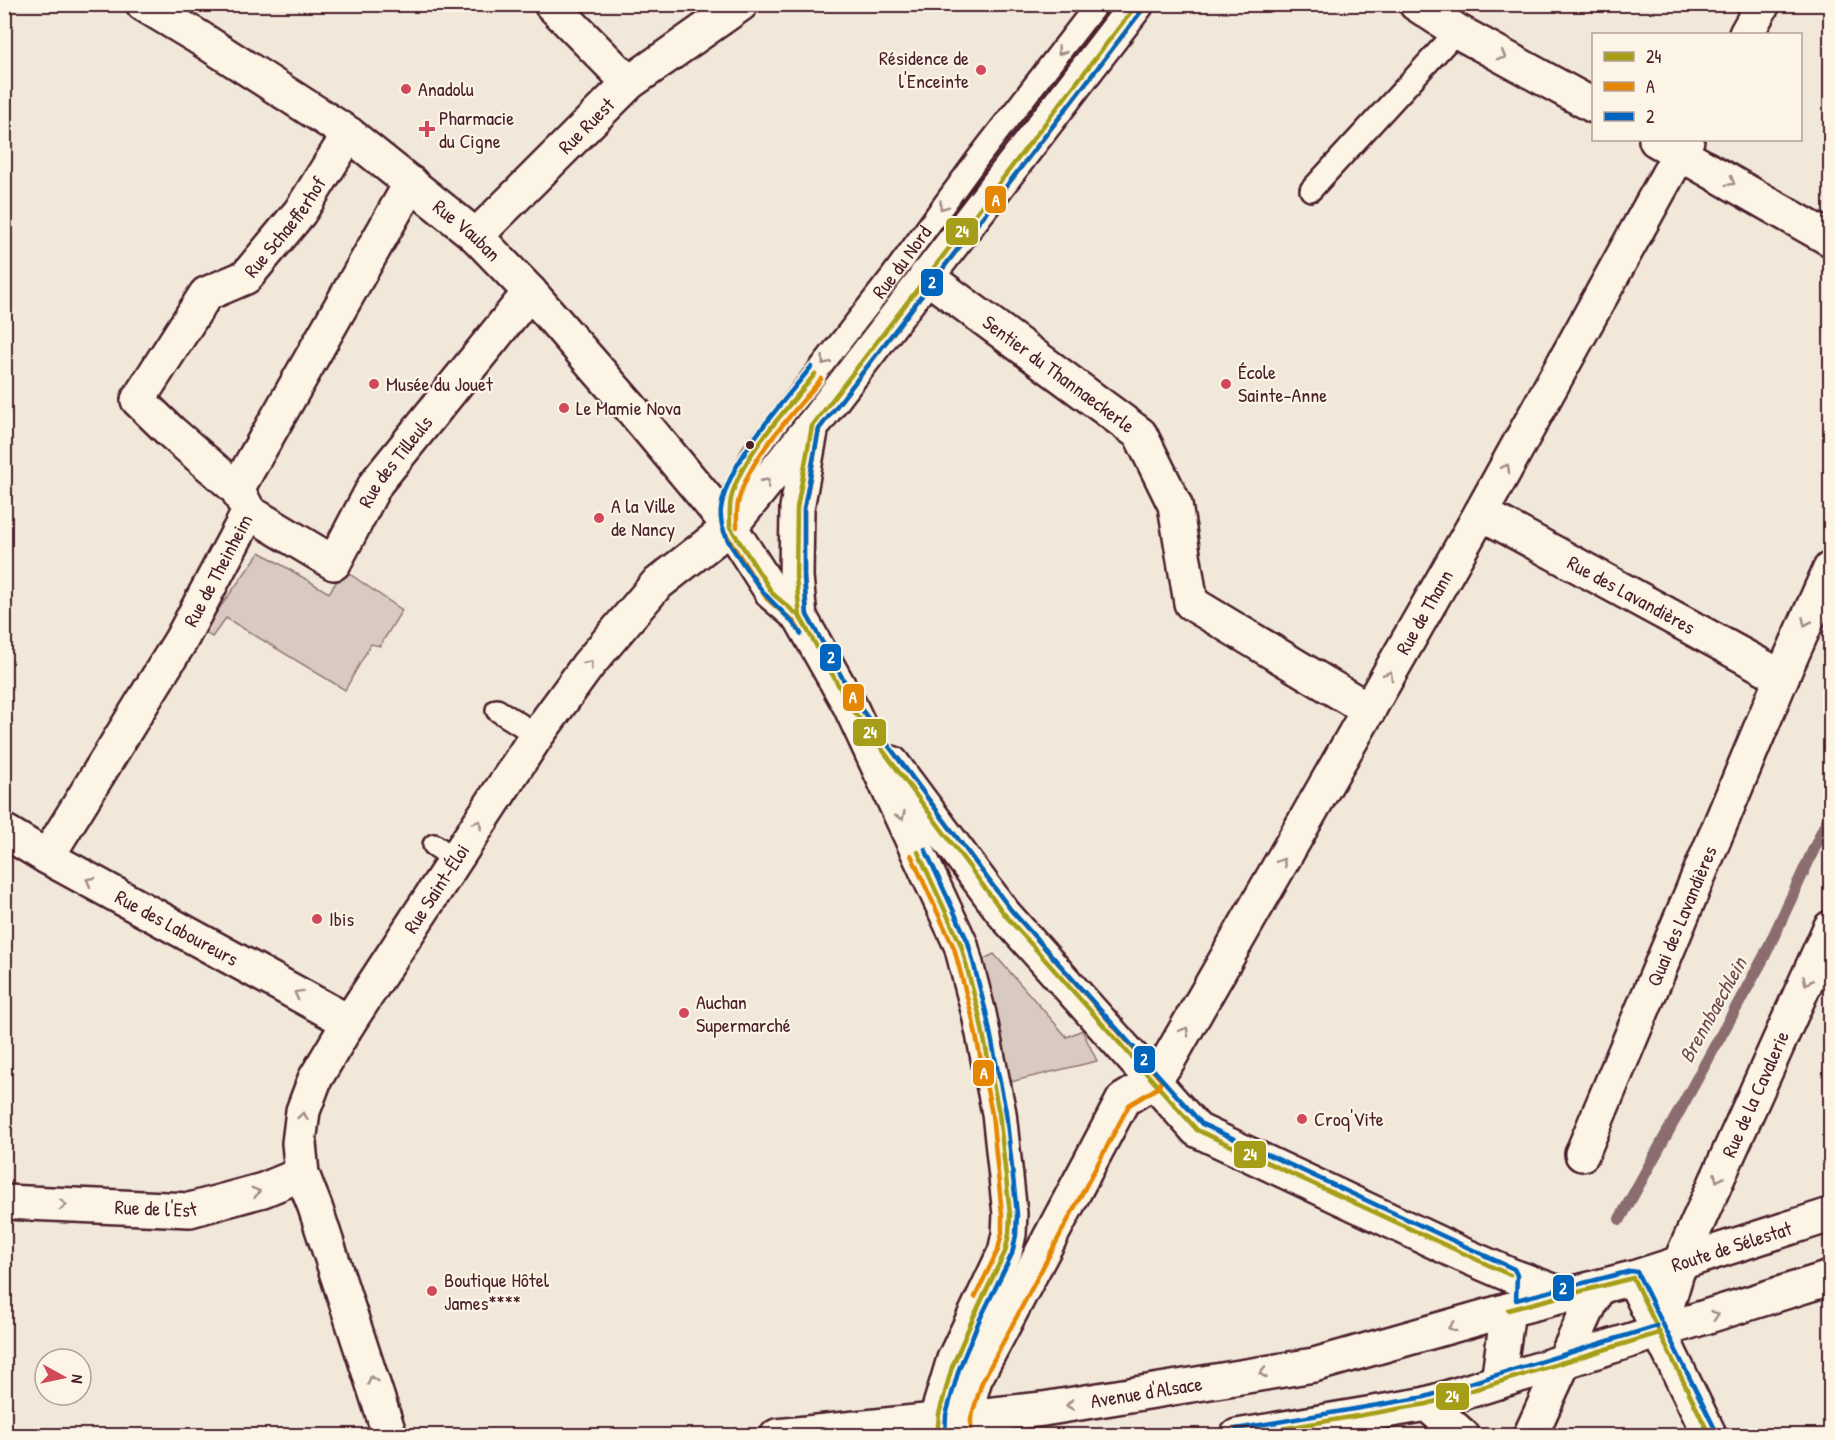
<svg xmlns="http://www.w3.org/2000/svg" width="1835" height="1440" font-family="'Patrick Hand',sans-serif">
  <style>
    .green { fill: #d8cac0; stroke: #917476; stroke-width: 1.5 }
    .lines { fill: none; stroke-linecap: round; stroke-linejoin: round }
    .stream { stroke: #8b6d6f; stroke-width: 12 }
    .lane-casing { stroke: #4a1f2b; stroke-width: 26 }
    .street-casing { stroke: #4a1f2b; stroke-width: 38 }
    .secondary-casing { stroke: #4a1f2b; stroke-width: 38 }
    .lane { stroke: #fcf5e5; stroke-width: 21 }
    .street { stroke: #fcf5e5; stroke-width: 33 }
    .secondary { stroke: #fcf5e5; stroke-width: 33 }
    .bus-1-casing { stroke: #fcf5e5; stroke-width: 9 }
    .bus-2-casing { stroke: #fcf5e5; stroke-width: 9 }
    .bus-3-casing { stroke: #fcf5e5; stroke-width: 9 }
    .bus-1 { stroke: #a69e18; stroke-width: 4.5 }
    .bus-2 { stroke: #e58703; stroke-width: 4.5 }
    .bus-3 { stroke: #0065bd; stroke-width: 4.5 }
    .oneway { stroke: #a38a88 }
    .poi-dot { fill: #d1495b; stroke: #fcf5e5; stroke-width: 2 }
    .bus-dot { fill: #4a1f2b; stroke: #fcf5e5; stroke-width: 2 }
    .labels { text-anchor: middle; stroke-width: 4.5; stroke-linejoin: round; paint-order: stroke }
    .poi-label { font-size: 20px; fill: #4a1f2b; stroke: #fcf5e5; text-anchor: start }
    .street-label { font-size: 20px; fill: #4a1f2b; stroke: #fcf5e5 }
    .water-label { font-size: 21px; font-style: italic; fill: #704c53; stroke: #fcf5e5 }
    .line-badge { stroke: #fcf5e5; stroke-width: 2 }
    .badge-label { font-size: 16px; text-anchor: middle; font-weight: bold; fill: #fff }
  </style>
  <rect width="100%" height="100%" fill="#f1e8da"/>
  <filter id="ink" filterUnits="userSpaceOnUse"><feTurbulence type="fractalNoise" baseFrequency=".0167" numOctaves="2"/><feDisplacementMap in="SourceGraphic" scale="12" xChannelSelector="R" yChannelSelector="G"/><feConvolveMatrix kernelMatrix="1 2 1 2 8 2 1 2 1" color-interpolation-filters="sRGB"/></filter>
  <g filter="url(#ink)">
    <g class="green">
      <polygon points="260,552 329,593 344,570 402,610 380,646 371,644 345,690 226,618 212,637 203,631"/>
      <polygon points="994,954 1067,1037 1082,1030 1097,1061 1006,1083 982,960"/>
    </g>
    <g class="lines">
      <polyline class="stream" points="1620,1219 1764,957 1830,814"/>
      <g class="lane-casing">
        <g id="lane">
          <polyline points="1311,190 1457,31"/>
          <path id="s1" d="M 730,527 L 732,496 L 753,454 L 891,277 L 978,158 L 1097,4"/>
          <polyline points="497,710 537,735"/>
          <polyline points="434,845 455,859"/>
        </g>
      </g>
      <g class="street-casing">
        <g id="street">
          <path id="s2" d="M 143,4 L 198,37 L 349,134 L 476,236 L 530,292 L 630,407 L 730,527 L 773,594 L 800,617 L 850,706 L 961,945 L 979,1014 L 999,1113 L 1010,1214 L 1009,1234 L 1005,1252 L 954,1359 L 936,1419"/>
          <polyline points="551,4 629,83"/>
          <polyline points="1416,4 1457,31 1594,106"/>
          <polyline points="1746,34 1763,4"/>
          <polyline points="1656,140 1830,239"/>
          <path id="s3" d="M 476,236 L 629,83 L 741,4"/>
          <path id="s4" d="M 926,276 L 1140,434 L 1175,505 L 1191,603 L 1369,710"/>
          <polyline points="237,489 411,183"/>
          <path id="s5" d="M 249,512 L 237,489 L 170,431 L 138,400 L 206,294 L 246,277 L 300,212 L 349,134"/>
          <path id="s6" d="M 249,512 L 334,563 L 376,483 L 530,292"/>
          <path id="s7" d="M 1481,513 L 1782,677"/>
          <polyline points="800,617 796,577 797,508 812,426"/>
          <polyline points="892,763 1005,915 1197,1130 1459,1253 1510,1275 1567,1296"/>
          <path id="s8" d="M 4,831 L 47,857 L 349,1022"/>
          <path id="s9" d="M 47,857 L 181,640 L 249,512"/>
          <path id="s10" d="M 1582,1154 L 1782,677 L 1830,569"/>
          <polyline points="1427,1404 1463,1436"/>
          <path id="s11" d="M 964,1417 L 975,1379 L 1123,1100 L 1154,1081 L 1169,1059 L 1481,513 L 1687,140"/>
          <polyline points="1530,1436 1598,1287"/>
        </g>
      </g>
      <g class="secondary-casing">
        <g id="secondary">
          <path id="s12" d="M 4,1202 L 190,1210 L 263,1190 L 302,1174"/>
          <polyline points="1633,1278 1710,1436"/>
          <path id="s13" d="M 1659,1333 L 1680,1262 L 1830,928"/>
          <polyline points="1498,1382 1508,1310"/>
          <path id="s14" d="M 390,1436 L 315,1207 L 302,1174 L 299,1143 L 303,1111 L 315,1079 L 349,1022 L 537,735 L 588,665 L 656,585 L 730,527 L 812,426 L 1137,4"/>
          <path id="s15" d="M 777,1436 L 1043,1409 L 1314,1365 L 1508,1310 L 1633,1278 L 1830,1215"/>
          <polyline points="1237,1436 1427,1404 1830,1278"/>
        </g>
      </g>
      <use href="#lane" class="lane"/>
      <use href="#street" class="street"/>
      <use href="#secondary" class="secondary"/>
      <g class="bus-1-casing">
        <g id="bus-1">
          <polyline points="1137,4 812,426 797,508 796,577 800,617 850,706 1005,915 1197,1130 1510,1275"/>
          <polyline points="730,527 773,594 800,617 807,629"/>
          <path d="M 730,527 C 730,518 729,508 731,499 C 740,457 789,407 815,374"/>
          <polyline points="918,852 961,945 979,1014 999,1113 1010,1214 1009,1234 1005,1252 973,1318 952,1367 939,1414 937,1436"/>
          <polyline points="1633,1278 1710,1436"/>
          <polyline points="1508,1310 1633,1278"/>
          <polyline points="1240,1436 1427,1404 1659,1333"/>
        </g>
      </g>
      <g class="bus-2-casing">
        <g id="bus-2">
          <path d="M 737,527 C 737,518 736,508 739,499 C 750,456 794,413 821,379"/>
          <polyline points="724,531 767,599 794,622 801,633"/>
          <polyline points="911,855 954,948 972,1016 992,1114 1002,1214 1002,1233 998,1250 975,1297"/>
          <polyline points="971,1436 971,1418 982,1382 1129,1105 1159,1087 1161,1080 1011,910 856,702 807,615 804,577 804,509 819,429 1143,9"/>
        </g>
      </g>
      <g class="bus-3-casing">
        <g id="bus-3">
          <polyline points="1143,9 819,429 804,509 804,577 807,615 856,702 1011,910 1202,1124 1514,1269 1517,1275 1516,1300 1631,1271 1637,1272 1717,1433"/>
          <path d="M 801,634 C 791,618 776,607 764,593 C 753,580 744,565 735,552 C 726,539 719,525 721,509 C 727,462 782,404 811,367"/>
          <polyline points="925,849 968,942 986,1012 1006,1112 1017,1214 1016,1235 1012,1254 979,1321 959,1369 946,1415 945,1436"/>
          <polyline points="1236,1429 1425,1397 1657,1326"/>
        </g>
      </g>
      <use href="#bus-1" class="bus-1"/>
      <use href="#bus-2" class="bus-2"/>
      <use href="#bus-3" class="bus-3"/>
    </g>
    <defs><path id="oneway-chevron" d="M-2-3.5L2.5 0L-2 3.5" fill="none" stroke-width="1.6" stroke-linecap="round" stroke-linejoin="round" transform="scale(1.5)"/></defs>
    <g class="oneway">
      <use href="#oneway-chevron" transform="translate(1061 51) rotate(128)"/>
      <use href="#oneway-chevron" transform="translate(1502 56) rotate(29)"/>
      <use href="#oneway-chevron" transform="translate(1731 182) rotate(30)"/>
      <use href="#oneway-chevron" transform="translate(943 206) rotate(126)"/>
      <use href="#oneway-chevron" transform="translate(825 361) rotate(128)"/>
      <use href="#oneway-chevron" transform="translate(1506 468) rotate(-61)"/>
      <use href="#oneway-chevron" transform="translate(766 482) rotate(-51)"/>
      <use href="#oneway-chevron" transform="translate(1806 622) rotate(114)"/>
      <use href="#oneway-chevron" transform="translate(589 664) rotate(-52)"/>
      <use href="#oneway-chevron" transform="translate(1389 675) rotate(-60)"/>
      <use href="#oneway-chevron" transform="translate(901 816) rotate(65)"/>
      <use href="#oneway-chevron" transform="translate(478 824) rotate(-57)"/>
      <use href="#oneway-chevron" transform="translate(1282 862) rotate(-60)"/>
      <use href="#oneway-chevron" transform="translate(90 881) rotate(-151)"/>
      <use href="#oneway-chevron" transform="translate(1807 981) rotate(114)"/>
      <use href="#oneway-chevron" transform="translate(298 994) rotate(-151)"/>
      <use href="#oneway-chevron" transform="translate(1185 1031) rotate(-60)"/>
      <use href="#oneway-chevron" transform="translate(303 1116) rotate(-80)"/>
      <use href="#oneway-chevron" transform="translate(1718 1178) rotate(114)"/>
      <use href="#oneway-chevron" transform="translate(256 1192) rotate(-16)"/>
      <use href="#oneway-chevron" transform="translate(63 1205) rotate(2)"/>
      <use href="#oneway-chevron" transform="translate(1715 1315) rotate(-18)"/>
      <use href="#oneway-chevron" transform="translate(1452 1327) rotate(164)"/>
      <use href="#oneway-chevron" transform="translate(1263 1373) rotate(171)"/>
      <use href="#oneway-chevron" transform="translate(372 1380) rotate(-108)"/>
      <use href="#oneway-chevron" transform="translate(1070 1405) rotate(171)"/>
    </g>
  </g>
  <g class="poi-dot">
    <circle cx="981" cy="70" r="6"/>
    <circle cx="406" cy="89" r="6"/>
    <path d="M424 120h6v6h6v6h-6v6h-6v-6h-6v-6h6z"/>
    <circle cx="374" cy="384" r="6"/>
    <circle cx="1226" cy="384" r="6"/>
    <circle cx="564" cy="408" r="6"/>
    <circle cx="599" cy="518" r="6"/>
    <circle cx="317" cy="919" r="6"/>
    <circle cx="684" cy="1013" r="6"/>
    <circle cx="1302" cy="1119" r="6"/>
    <circle cx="432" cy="1291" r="6"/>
  </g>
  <circle class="bus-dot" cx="750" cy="445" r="5"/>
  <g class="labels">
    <g class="poi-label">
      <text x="969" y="65" text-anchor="end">Résidence de<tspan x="969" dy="23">l'Enceinte</tspan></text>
      <text x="418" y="96">Anadolu</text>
      <text x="439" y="125">Pharmacie<tspan x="439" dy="23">du Cigne</tspan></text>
      <text x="1238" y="379">École<tspan x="1238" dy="23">Sainte-Anne</tspan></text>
      <text x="386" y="391">Musée du Jouet</text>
      <text x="576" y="415">Le Mamie Nova</text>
      <text x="611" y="513">A la Ville<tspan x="611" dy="23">de Nancy</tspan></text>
      <text x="329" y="926">Ibis</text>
      <text x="696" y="1009">Auchan<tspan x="696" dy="23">Supermarché</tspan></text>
      <text x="1314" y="1126">Croq'Vite</text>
      <text x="444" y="1287">Boutique Hôtel<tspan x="444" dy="23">James****</tspan></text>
    </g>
    <g class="street-label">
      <text dy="7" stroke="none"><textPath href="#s3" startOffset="156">Rue Ruest</textPath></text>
      <text dy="7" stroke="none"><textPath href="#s5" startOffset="392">Rue Schaefferhof</textPath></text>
      <text dy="7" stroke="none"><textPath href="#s2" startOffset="396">Rue Vauban</textPath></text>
      <text dy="7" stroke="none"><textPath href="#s1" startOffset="321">Rue du Nord</textPath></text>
      <text dy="7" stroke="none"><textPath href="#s4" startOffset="165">Sentier du Thannaeckerle</textPath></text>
      <text dy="7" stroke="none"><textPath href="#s6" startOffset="218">Rue des Tilleuls</textPath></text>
      <text dy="7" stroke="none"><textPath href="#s9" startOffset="334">Rue de Theinheim</textPath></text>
      <text dy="7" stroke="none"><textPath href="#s7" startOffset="171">Rue des Lavandières</textPath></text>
      <text dy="7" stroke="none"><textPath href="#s11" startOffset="933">Rue de Thann</textPath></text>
      <text dy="7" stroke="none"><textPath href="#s14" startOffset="600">Rue Saint-Éloi</textPath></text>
      <text dy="7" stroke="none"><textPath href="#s10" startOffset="258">Quai des Lavandières</textPath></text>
      <text dy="7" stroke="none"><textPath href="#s8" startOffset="198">Rue des Laboureurs</textPath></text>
      <text dy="7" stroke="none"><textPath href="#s13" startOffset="258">Rue de la Cavalerie</textPath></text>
      <text dy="7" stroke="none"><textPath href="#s12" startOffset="152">Rue de l'Est</textPath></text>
      <text dy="7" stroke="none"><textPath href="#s15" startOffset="976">Route de Sélestat</textPath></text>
      <text dy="7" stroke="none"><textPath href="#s15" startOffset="372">Avenue d'Alsace</textPath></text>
    </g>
    <g class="water-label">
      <text transform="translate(1713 1010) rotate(-61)" y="7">Brennbaechlein</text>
    </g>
  </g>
  <g class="line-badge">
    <rect x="984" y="185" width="23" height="29" rx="6" fill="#e58703"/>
    <rect x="945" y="217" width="34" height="29" rx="6" fill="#a69e18"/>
    <rect x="920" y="268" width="24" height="29" rx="6" fill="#0065bd"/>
    <rect x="819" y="643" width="23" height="29" rx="6" fill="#0065bd"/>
    <rect x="842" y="683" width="23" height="29" rx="6" fill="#e58703"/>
    <rect x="852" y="718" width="35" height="29" rx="6" fill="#a69e18"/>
    <rect x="1133" y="1045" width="23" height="29" rx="6" fill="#0065bd"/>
    <rect x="972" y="1059" width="23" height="28" rx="6" fill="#e58703"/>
    <rect x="1233" y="1140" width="34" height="29" rx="6" fill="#a69e18"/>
    <rect x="1552" y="1274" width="23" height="28" rx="6" fill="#0065bd"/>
    <rect x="1435" y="1382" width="35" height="29" rx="6" fill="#a69e18"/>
  </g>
  <g class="badge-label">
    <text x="996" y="206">A</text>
    <text x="962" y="237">24</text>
    <text x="932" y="288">2</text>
    <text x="831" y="663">2</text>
    <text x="853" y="703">A</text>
    <text x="870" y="738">24</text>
    <text x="1144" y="1065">2</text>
    <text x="984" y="1079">A</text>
    <text x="1250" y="1160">24</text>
    <text x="1563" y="1294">2</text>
    <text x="1452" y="1402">24</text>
  </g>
  <rect width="1835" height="1440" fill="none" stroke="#fcf5e5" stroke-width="24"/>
  <rect x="12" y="12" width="1811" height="1416" fill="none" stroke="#4a1f2b" stroke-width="2" filter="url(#ink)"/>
  <rect x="1592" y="33" width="210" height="108" fill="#fcf5e5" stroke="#b59f9b" stroke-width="1.5"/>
  <rect x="1604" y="52" width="30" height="9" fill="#a69e18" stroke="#b59f9b" stroke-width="1.5"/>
  <text x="1646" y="63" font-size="18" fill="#4a1f2b">24</text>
  <rect x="1604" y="82" width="30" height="9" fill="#e58703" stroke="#b59f9b" stroke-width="1.5"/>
  <text x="1646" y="93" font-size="18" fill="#4a1f2b">A</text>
  <rect x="1604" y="112" width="30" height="9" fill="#0065bd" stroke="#b59f9b" stroke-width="1.5"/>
  <text x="1646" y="123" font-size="18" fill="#4a1f2b">2</text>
  <g transform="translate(63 1377) rotate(98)"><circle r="28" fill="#fcf5e5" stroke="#b59f9b" stroke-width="1.5"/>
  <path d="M0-4.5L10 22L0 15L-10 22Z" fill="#d1495b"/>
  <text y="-9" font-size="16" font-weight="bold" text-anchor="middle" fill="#4a1f2b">N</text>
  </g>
</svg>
